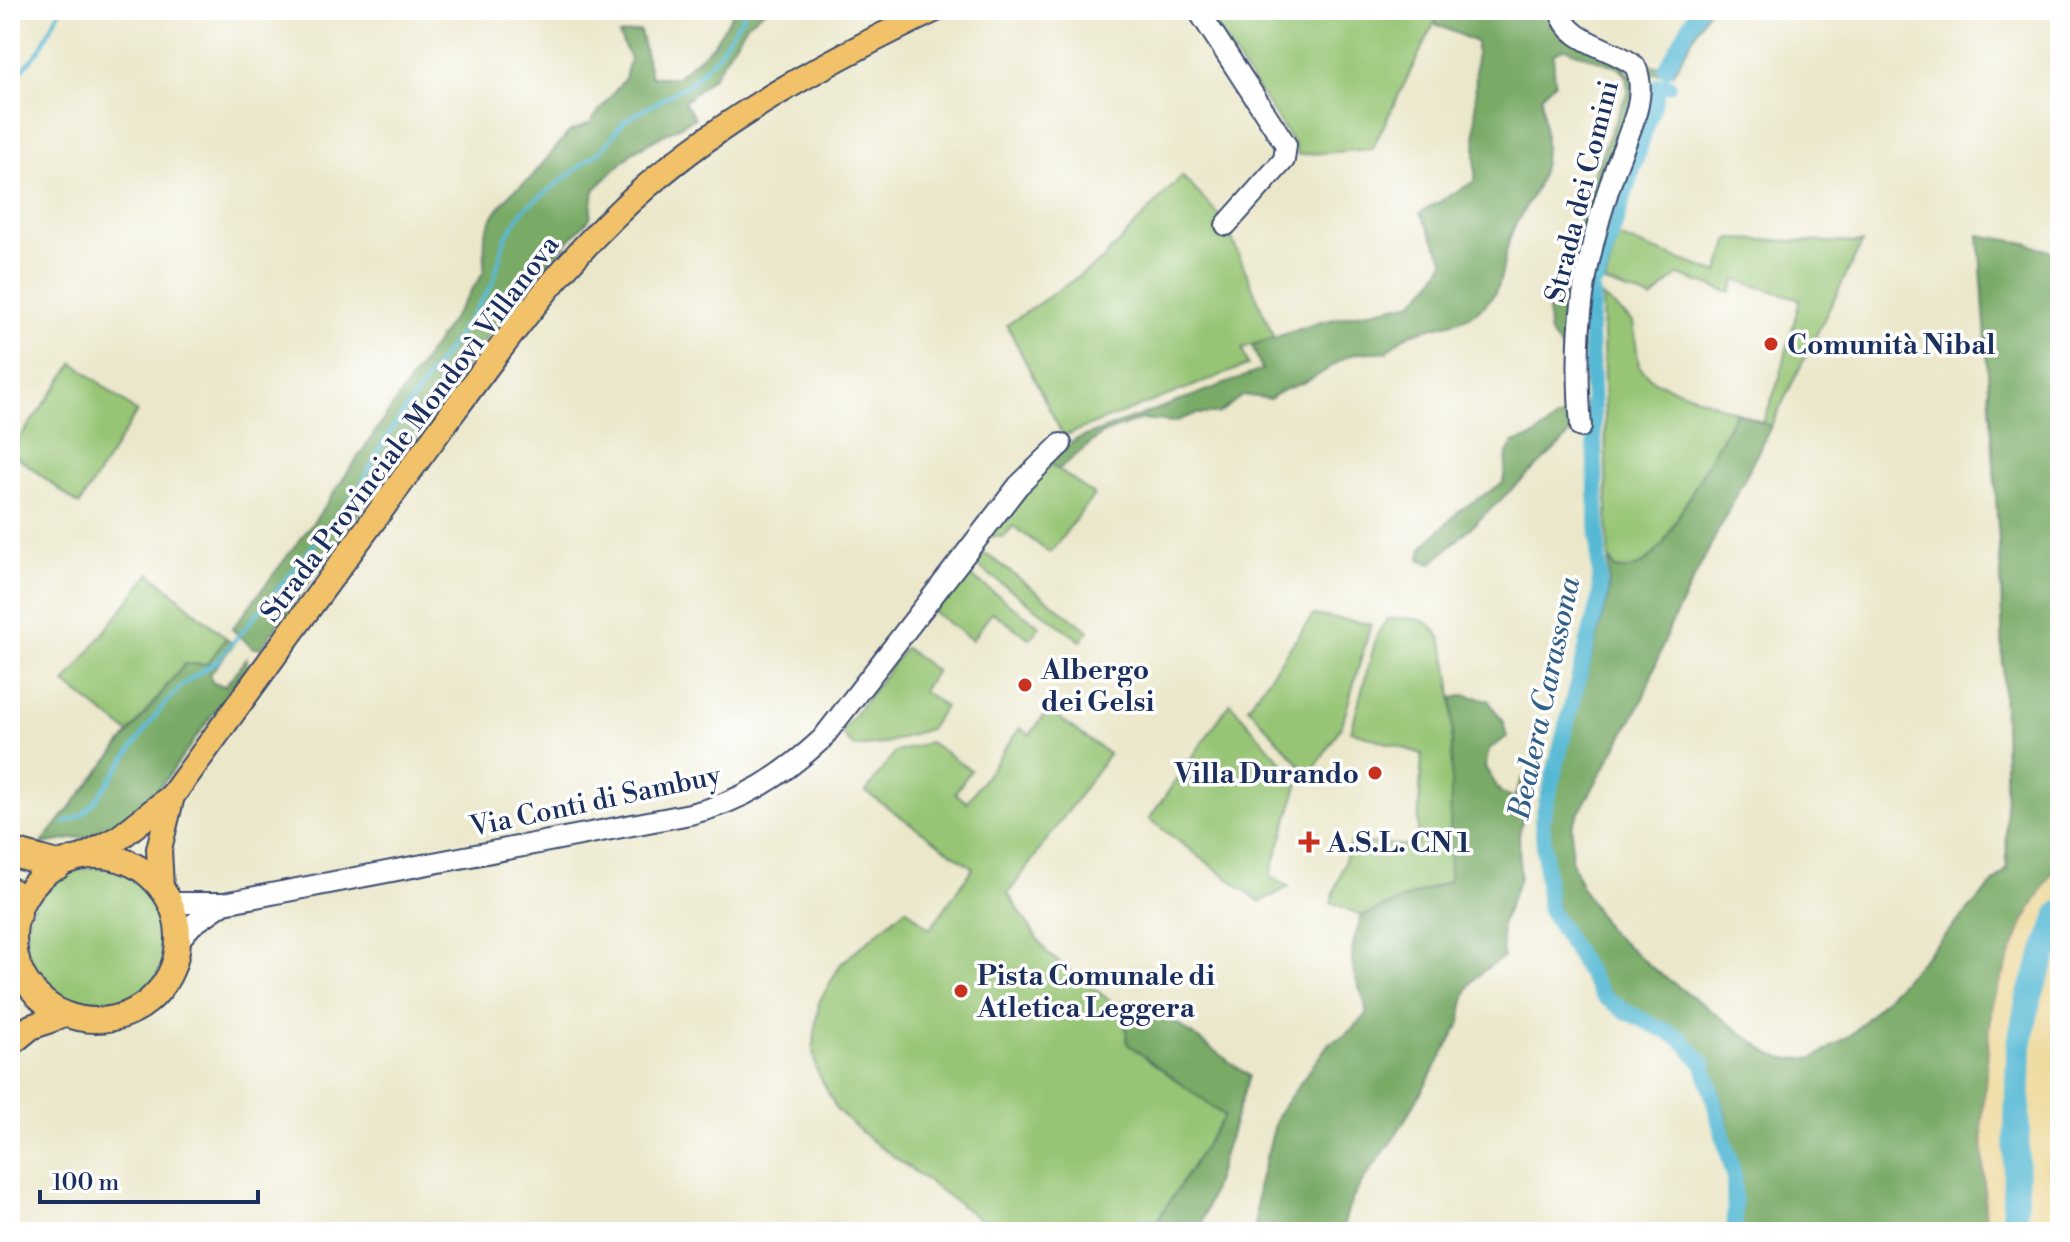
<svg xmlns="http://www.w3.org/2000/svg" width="2070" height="1242" font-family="'Libre Bodoni',serif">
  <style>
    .green { fill: #97c574; stroke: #597a69; stroke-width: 2 }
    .forest { fill: #79aa66; stroke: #4a6c62; stroke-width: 2 }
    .sand { fill: #eeda9e; stroke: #84847e; stroke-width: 2 }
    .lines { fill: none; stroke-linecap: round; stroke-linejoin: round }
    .stream { stroke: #56b9d4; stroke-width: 4 }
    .canal { stroke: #56b9d4; stroke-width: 16 }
    .river { stroke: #56b9d4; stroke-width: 26 }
    .minor-casing { stroke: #3a4b6e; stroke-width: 24 }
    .major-casing { stroke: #3a4b6e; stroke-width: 28 }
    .highway-casing { stroke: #3a4b6e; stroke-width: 32 }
    .minor { stroke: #fff; stroke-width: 20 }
    .major { stroke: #f2c26a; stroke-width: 24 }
    .highway { stroke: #f2c26a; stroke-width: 28 }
    .poi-dot { fill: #c8321e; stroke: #fff; stroke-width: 3 }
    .labels { text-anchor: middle; stroke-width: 7; stroke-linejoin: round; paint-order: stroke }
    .street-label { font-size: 28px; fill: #1b2f5e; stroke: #fff }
    .poi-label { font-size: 28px; font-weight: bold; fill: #1b2f5e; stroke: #fff; text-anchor: start }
    .water-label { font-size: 30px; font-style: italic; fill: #305f87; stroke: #fff }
  </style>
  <rect width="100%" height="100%" fill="#fff"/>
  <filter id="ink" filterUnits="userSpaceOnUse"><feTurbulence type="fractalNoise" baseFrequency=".0125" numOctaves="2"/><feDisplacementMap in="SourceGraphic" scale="16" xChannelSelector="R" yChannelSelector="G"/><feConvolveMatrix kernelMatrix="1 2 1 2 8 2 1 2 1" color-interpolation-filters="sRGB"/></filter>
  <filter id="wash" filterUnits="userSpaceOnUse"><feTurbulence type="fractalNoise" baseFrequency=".006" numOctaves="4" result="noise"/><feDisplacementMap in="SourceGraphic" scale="32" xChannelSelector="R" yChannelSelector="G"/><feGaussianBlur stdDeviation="1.8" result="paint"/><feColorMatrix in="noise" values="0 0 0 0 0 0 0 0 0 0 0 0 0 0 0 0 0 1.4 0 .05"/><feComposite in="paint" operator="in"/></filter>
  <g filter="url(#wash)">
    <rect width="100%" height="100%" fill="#ebe7ca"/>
    <g class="green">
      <polygon points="1204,10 1441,10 1372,149 1298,155 1295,145"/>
      <polygon points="1182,176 1224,220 1274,338 1242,348 1248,365 1063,436 1007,325 1101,261"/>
      <polygon points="1618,237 1718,273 1729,239 1862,243 1771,426 1763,423 1780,377 1800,299 1736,280 1731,293 1678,275 1652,299 1605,283"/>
      <path d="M 1602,297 L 1633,322 L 1639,366 L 1654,381 L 1736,412 L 1662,546 C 1648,561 1636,573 1615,568 L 1609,559 L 1608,543 Z"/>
      <polygon points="74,363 137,412 79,505 10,451"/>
      <polygon points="1046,461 1094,495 1050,553 1013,526 1004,537 988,536"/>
      <polygon points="977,554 989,556 1089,631 1081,641 972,562"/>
      <polygon points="964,571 1040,626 1030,639 992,612 972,640 933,612"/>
      <polygon points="150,573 226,638 207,664 184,664 129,733 65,683"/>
      <polygon points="1313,615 1371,624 1342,725 1310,776 1248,707"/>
      <path d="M 1387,619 C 1403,618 1422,615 1434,629 C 1465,661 1450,832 1449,881 L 1362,916 L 1331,902 L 1351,842 L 1417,846 L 1422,754 L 1351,731 L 1377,635 Z"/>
      <polygon points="905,648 936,671 922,690 945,707 929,729 883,744 854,747 841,733"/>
      <polygon points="1230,703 1299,782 1270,876 1289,887 1260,902 1149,819"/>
      <polygon points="1048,710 1109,754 1008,894 1048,954 1124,1011 1128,1044 1225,1116 1157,1221 1139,1232 997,1232 867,1137 837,1110 816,1069 813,1051 819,1002 841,964 906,908 930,929 973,868 866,792 895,752 930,742 971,770 955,793 967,802 1020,728 1030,735"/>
      <circle cx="96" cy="939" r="71"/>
    </g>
    <g class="forest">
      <polygon points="735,10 766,10 748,23 713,77 684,102 695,118 634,151 594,190 590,218 544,267 484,341 261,648 253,648 232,629 320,513 484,272 485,234 494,214 513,191 530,179 569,132 590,123 625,78 630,59 619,35 640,31 651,77 677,77 713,45"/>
      <path d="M 1441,10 L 1556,10 L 1621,62 L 1635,83 L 1573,366 L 1549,332 L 1548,311 L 1592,176 L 1628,91 L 1626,75 L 1620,68 L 1564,48 L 1553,54 L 1555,82 L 1541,96 C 1544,126 1550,157 1537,186 C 1530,202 1517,218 1511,235 C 1500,264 1507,289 1479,310 C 1449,332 1410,322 1387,352 C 1336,350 1343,365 1305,382 C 1292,388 1282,388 1270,399 L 1243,395 L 1218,414 L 1195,414 L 1174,422 L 1142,419 L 1102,434 L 1059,469 L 1046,461 L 1075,440 L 1262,370 L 1252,345 L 1321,322 L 1413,302 L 1433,281 L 1445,261 L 1420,213 L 1475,181 L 1476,42 L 1435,24 Z"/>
      <polygon points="1690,10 1708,10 1673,74 1644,73 1639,63 1660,67"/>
      <path d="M 1979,235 L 2026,243 L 2060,255 L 2060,859 L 2024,921 L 1992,1003 L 1982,1123 L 1986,1232 L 1741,1232 C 1743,1189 1725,1082 1699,1050 C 1682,1028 1649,1021 1626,1006 C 1571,969 1537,882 1547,817 L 1608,598 L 1609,559 L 1615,568 C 1636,573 1648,561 1662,546 L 1736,412 L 1771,426 L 1671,624 L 1642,701 L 1572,825 L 1571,859 L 1582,888 L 1608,930 L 1654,969 L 1771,1054 L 1785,1059 L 1814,1058 L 1852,1034 L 2007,869 L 2001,574 Z"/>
      <polygon points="1576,411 1573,430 1561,444 1431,564 1420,559 1422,548 1460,510 1503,483 1507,454 1513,443 1535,436 1556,419"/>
      <polygon points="226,638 233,645 209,675 213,683 225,686 247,657 247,666 165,781 134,813 103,834 41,844 185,664 207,664"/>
      <path d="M 1465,695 L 1488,700 L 1503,722 L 1507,737 L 1489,749 L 1485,767 L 1501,793 L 1514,798 L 1522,779 L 1532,774 L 1519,835 L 1520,877 L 1501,925 L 1503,958 C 1472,977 1463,985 1461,1023 C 1439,1060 1418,1099 1395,1136 C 1375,1168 1347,1192 1343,1232 L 1255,1232 L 1258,1187 L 1278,1114 L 1329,1043 L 1344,1036 L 1366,1016 C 1367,998 1358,989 1354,973 C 1349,953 1355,934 1362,916 L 1449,881 L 1453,698 Z"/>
      <polygon points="1138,1006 1168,1017 1249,1076 1199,1232 1139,1232 1157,1221 1224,1116 1128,1044 1124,1011"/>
    </g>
    <polygon class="sand" points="2060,859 2060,1178 2054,1232 1986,1232 1982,1123 1992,1003 2024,921"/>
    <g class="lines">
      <g class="stream">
        <polyline points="10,85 40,49 60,10"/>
        <polyline points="64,823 82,815 96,800 161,708 182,685 218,660 273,595 359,488 385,439 480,303 493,283 505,238 524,209 603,149 624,121 692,82 718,54 747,10"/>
      </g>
      <g class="canal">
        <polyline points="1666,69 1698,10"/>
        <polyline points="1597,280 1660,85 1668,85"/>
        <polyline points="1593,294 1590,329 1600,595 1542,820 1549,909 1603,996 1625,1011 1680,1038 1704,1065 1734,1176 1735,1232"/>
      </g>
      <polyline class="river" points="2014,1232 2019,1047 2029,997 2060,914"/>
    </g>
  </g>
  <g filter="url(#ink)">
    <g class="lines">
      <g class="minor-casing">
        <g id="minor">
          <polyline points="1198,10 1286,145 1284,160 1226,225"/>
          <path d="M 1560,10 C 1567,44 1612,46 1635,66 C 1650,96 1626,138 1616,167 C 1583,261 1573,327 1581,427"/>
          <path d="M 171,903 L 224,903 L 690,814 C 742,802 783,775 822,739 L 1018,486 L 1061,444"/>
          <polyline points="178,941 192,925 221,905"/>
        </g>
      </g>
      <g class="major-casing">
        <g id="major">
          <circle cx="96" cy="938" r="82"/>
          <path d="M 83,857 L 119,838 L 172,796 C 255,681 338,568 422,454 C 491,361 558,263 647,186 C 731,113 834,58 934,10"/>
          <polyline points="161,888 159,849 172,796"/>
          <polyline points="10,1044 31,1027 64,1015"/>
        </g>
      </g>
      <g class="highway-casing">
        <g id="highway">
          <polyline points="10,852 57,865"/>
          <polyline points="10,892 17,913"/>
        </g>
      </g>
      <use href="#minor" class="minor"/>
      <use href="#major" class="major"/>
      <use href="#highway" class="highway"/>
    </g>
  </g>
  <g class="poi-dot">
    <circle cx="1771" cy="344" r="8"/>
    <circle cx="1025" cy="685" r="8"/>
    <circle cx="1375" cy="773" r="8"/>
    <path d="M1305 830h8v8h8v8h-8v8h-8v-8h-8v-8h8z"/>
    <circle cx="961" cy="991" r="8"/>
  </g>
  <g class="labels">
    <g class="street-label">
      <text transform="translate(1581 191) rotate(-76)" y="10">Strada dei Comini</text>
      <text transform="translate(409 428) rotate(-53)" y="10">Strada Provinciale Mondovì Villanova</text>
      <text transform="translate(595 800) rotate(-12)" y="10">Via Conti di Sambuy</text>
    </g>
    <g class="poi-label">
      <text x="1787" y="354">Comunità Nibal</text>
      <text x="1041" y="679">Albergo<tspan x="1041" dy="32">dei Gelsi</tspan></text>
      <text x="1359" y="783" text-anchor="end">Villa Durando</text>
      <text x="1327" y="852">A.S.L. CN 1</text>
      <text x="977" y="985">Pista Comunale di<tspan x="977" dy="32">Atletica Leggera</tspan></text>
    </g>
    <g class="water-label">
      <text transform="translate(1544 698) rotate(-78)" y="10">Bealera Carassona</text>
    </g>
  </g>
  <rect width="2070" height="1242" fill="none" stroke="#fff" stroke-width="40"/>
  <path d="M40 1190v12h218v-12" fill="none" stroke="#1b2f5e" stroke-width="4"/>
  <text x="52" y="1190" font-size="24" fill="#1b2f5e" stroke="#ffffff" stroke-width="6" paint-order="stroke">100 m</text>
</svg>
